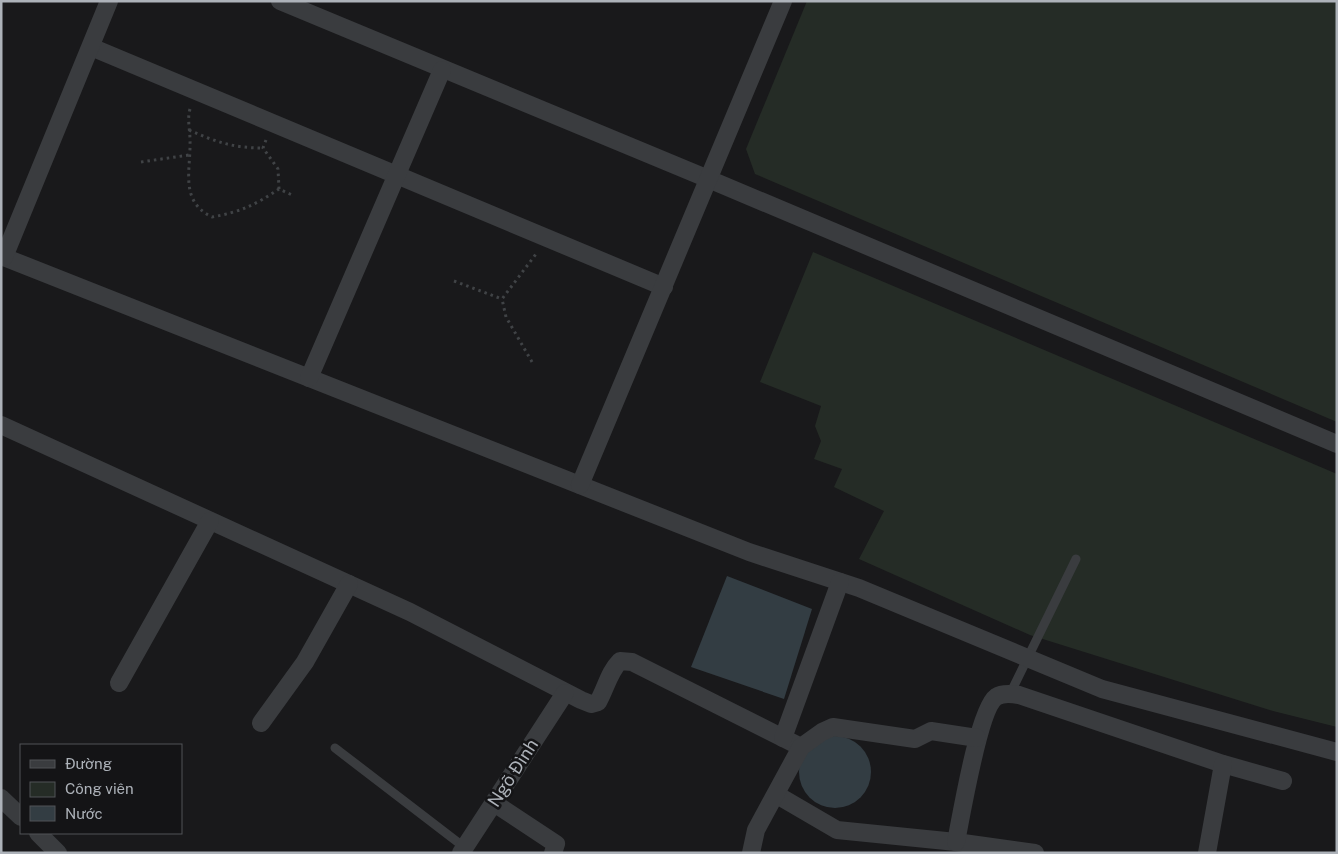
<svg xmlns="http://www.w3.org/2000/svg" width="1338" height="854" font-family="'Public Sans',sans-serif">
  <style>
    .green { fill: #252c26 }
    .water { fill: #333d43 }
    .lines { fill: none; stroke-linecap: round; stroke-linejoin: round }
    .path { stroke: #404346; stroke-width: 3; stroke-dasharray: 2.5 4; stroke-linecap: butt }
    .lane { stroke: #3a3c3f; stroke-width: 9 }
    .street { stroke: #3a3c3f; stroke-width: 18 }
    .labels { text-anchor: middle; stroke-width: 5; stroke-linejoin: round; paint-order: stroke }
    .street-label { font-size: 18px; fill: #adb2b9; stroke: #141416 }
  </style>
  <rect width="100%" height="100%" fill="#19191b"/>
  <g class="green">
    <polygon points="807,1 1337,1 1337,422 755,174 746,149"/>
    <polygon points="813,252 1337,474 1337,727 1273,711 1030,635 859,559 884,511 834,487 842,469 814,459 821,441 815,426 821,406 760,382"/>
  </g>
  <g class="water">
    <polygon points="727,576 812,609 784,699 691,667"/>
    <circle cx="835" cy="772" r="36"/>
  </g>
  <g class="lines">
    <g class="path">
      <path d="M 190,109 C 187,119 190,130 190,140 C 191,170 179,201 212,217 C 240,212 255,205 279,189"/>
      <path d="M 189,130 C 216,142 233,148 263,148"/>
      <polyline points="266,140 263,148 278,169 279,189 292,195"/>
      <polyline points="141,162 189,155"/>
      <polyline points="454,281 502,299"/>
      <polyline points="532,362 506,317 502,299 536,254"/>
    </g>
    <g class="lane">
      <polyline points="1010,694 1076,559"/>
      <polyline points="335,748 464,847"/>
    </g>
    <g class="street">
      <polyline points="280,1 706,178 1337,444"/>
      <polyline points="91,47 664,287"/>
      <polyline points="1,256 749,552 859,588 1102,689 1337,752"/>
      <polyline points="4,257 109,1"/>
      <polyline points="309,378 442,70"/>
      <path d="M 1,425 L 410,612 L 581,700 L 591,704 L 598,702 C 606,688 609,672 620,661 L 632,662 L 801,747"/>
      <polyline points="580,485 783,1"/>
      <polyline points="119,683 210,521"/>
      <polyline points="261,723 305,662 349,584"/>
      <polyline points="783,738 840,582"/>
      <polyline points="777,795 837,830 956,842 1035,853"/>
      <polyline points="1,798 21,817"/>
      <polyline points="494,803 556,844 553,853"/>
      <polyline points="38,833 58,853"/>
      <path d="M 956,842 C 961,817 979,709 996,697 C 1002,693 1013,694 1019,695 L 1223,764 L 1283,781"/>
      <polyline points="461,853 565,693"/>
      <polyline points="751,853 756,830 801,747 822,732 833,727 915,739 931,731 977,738"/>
      <polyline points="1207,853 1223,764"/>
    </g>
  </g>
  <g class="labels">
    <g class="street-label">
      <text transform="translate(513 773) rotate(-57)" y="6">Ngõ Đình</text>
    </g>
  </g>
  <rect width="1338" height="854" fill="none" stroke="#adb2b9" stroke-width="5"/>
  <rect x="20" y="744" width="162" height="90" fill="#141416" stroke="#515357"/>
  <rect x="30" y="760" width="25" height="8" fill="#3a3c3f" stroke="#515357"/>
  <text x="65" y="769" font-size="15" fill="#adb2b9">Đường</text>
  <rect x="30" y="782" width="25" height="15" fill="#252c26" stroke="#515357"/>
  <text x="65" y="794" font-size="15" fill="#adb2b9">Công viên</text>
  <rect x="30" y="806" width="25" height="15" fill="#333d43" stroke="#515357"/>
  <text x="65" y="819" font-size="15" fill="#adb2b9">Nước</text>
</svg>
